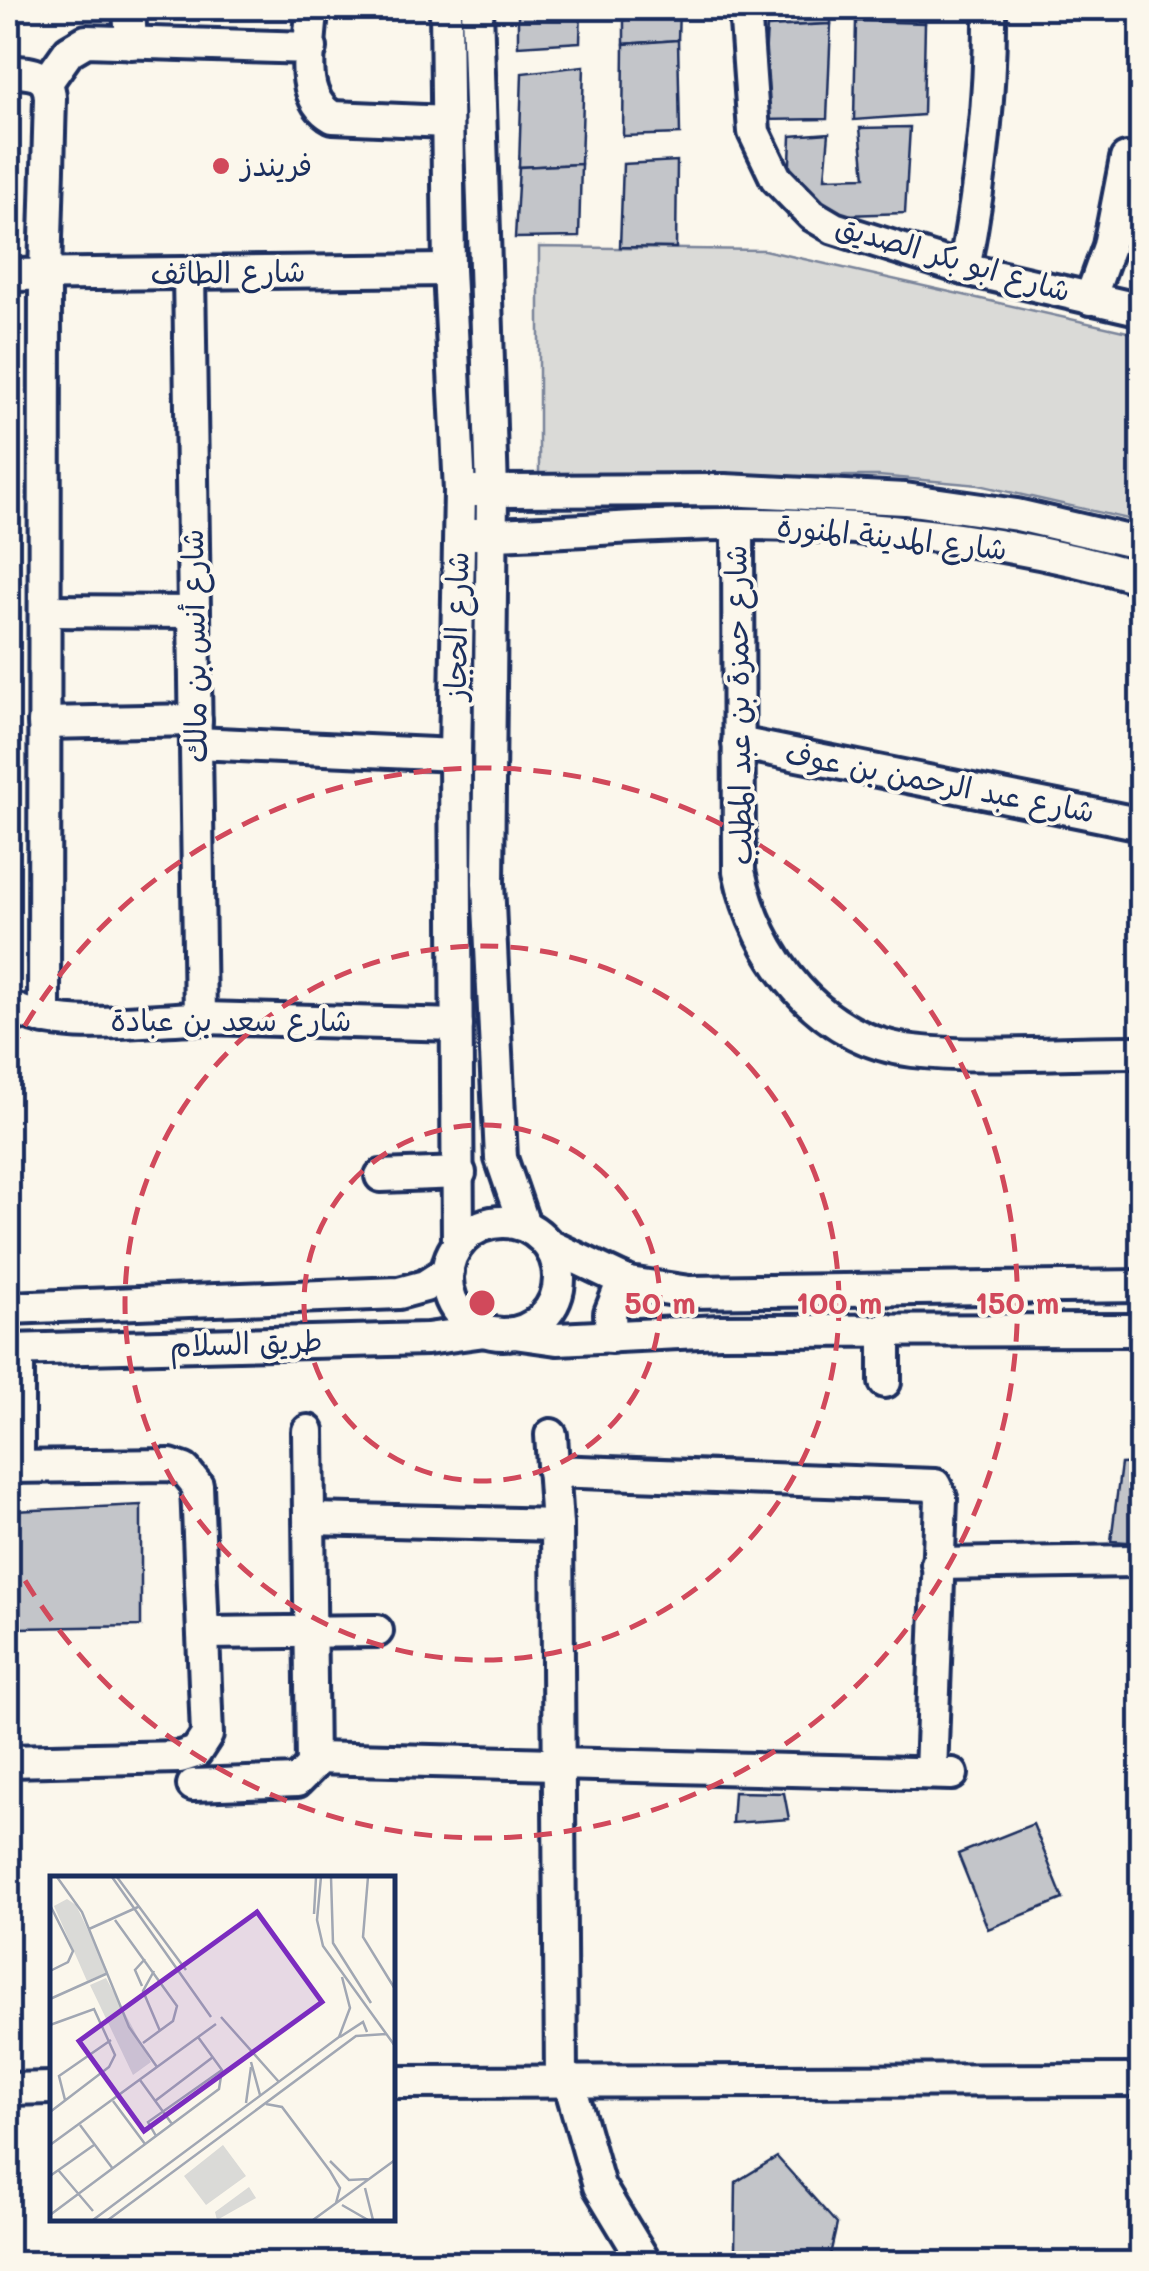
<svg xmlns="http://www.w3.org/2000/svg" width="1149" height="2271" font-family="Mali,'Playpen Sans Arabic',sans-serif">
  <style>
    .green { fill: #dadad7; stroke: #7a849a; stroke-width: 2.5 }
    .building { fill: #c3c5c9; stroke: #1b2f5e; stroke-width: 2.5 }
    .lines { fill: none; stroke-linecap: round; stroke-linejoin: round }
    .minor-casing { stroke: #1b2f5e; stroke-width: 38 }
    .minor { stroke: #fbf7ec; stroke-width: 30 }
    .ring { fill: none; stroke: #d1495b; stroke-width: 5; stroke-dasharray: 18 12 }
    .poi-dot { fill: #d1495b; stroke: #fbf7ec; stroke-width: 4 }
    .labels { text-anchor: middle; stroke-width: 8; stroke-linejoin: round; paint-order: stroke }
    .poi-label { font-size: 30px; fill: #1b2f5e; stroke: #fbf7ec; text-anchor: start }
    .street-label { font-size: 30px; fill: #1b2f5e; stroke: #fbf7ec }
    .inset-road { fill: none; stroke: #a1a7b3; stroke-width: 2.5 }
    .view { fill: #7b2cbf; fill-opacity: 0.15; stroke: #7b2cbf; stroke-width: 5 }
    .inset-edge { fill: none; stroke: #1b2f5e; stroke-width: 5 }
    .centre { fill: #d1495b; stroke: #fbf7ec; stroke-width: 5 }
    .ring-label { font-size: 30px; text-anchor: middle; font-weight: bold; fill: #d1495b; stroke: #fbf7ec; stroke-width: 8; stroke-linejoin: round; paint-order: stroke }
  </style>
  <rect width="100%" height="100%" fill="#fbf7ec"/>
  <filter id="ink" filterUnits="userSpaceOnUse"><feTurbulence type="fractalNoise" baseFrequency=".01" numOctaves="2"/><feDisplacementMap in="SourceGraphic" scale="20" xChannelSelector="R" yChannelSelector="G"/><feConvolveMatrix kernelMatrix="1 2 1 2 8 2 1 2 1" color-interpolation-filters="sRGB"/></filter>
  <g filter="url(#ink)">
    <polygon class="green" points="539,247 764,250 1141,335 1141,522 979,485 878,476 539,477"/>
    <g class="building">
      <polygon points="518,8 581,8 580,42 518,46"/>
      <polygon points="624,8 679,8 678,40 624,44"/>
      <polygon points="766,8 831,8 831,24 767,27"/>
      <polygon points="856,8 925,8 925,23 856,21"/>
      <polygon points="856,21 925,23 923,115 854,120"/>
      <polygon points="831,24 827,119 761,120 767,27"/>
      <polygon points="678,40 680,134 623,136 624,44"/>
      <polygon points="584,66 581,164 519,167 522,73"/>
      <polygon points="910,127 905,213 788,217 791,136 829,133 825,178 865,177 860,128"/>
      <polygon points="677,161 676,248 620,247 623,164"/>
      <polygon points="581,164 579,237 515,238 519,167"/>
      <polygon points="1142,1463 1142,1543 1111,1541 1121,1464"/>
      <polygon points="141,1505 141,1626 18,1628 17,1712 8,1712 8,1534 14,1534 14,1511"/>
      <polygon points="734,1792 784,1793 789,1819 732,1823"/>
      <polygon points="1033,1824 1063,1899 988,1929 958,1854"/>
      <polygon points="777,2157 837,2224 828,2264 781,2264 735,2249 736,2182"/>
    </g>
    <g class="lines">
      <g class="minor-casing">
        <g id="minor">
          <polyline points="129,8 131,43"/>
          <path d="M 312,8 C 311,44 296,97 333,117 L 447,122"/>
          <polyline points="446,8 449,270 460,491 455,755 458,1244"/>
          <polyline points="477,8 492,492 488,883 501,1158 524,1225"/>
          <polyline points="745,8 754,132 776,178 812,215 834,228 964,269 1142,310"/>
          <path d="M 8,72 C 29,72 49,72 50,98 L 45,274 L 44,1019"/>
          <polyline points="47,82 69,51 86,41 311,48"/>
          <path d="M 964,269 C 981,181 991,98 990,8"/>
          <polyline points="189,273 200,1018"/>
          <polyline points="8,275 449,270"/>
          <polyline points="1090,299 1109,246 1126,159"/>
          <polyline points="474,491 725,490 905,499 1017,515 1142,544"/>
          <path d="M 738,524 L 739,871 C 757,957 819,1040 913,1051 C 981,1059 1071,1051 1142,1052"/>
          <path d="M 472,534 C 561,534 651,523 740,524 C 874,524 1013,541 1142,578"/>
          <polyline points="45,611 194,612"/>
          <polyline points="44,723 196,720"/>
          <polyline points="196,743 455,755"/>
          <polyline points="738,743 1142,824"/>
          <path d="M 8,1006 C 66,1035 141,1018 204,1018 C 289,1020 373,1023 457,1025"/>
          <polyline points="381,1176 460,1173"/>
          <circle cx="503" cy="1278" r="56"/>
          <polyline points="549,1245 629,1283 689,1292 1142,1286"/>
          <polyline points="8,1308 399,1293 425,1286 448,1271"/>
          <polyline points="514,1333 557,1339 720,1331 1142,1330"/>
          <polyline points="611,1337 610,1313 623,1280"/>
          <polyline points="8,1350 427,1339 485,1331"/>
          <polyline points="885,1382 885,1329"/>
          <polyline points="551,1435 557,1525 561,2078"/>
          <polyline points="8,1467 170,1465 185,1470 197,1485 207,1735 196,1752 180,1757 8,1761"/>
          <polyline points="18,1467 18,1350"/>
          <polyline points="553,1471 935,1485 941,1498 931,1773"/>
          <polyline points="311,1519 557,1525"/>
          <polyline points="937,1564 1134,1561"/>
          <polyline points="203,1633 377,1631"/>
          <polyline points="313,1758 952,1774"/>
          <polyline points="193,1785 297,1781 312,1766 308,1431"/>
          <polyline points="568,2078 599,2186 646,2264"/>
          <polyline points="392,2082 1142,2080"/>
          <polyline points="8,2089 52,2088"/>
        </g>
      </g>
      <use href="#minor" class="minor"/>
    </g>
  </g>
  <g class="ring">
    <circle cx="482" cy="1303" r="178"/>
    <circle cx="482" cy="1303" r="357"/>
    <path d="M10 1052A535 535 0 1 1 10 1554"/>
  </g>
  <circle class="poi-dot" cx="221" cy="166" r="10"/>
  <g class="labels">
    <g class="poi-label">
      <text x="241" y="176">فريندز</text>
    </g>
    <g class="street-label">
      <text transform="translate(953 259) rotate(16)" y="10">شارع ابو بكر الصديق</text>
      <text transform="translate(228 273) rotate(-1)" y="10">شارع الطائف</text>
      <text transform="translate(892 538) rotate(6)" y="10">شارع المدينة المنورة</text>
      <text transform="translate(457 626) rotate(-89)" y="10">شارع الحجاز</text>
      <text transform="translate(195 646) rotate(-91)" y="10">شارع أنس بن مالك</text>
      <text transform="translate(739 705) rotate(-91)" y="10">شارع حمزة بن عبد المطلب</text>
      <text transform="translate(940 783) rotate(11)" y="10">شارع عبد الرحمن بن عوف</text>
      <text x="231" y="1031">شارع سعد بن عبادة</text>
      <text transform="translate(246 1344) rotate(-2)" y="10">طريق السلام</text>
    </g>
  </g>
  <g transform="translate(50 1876)">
    <rect width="345" height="345" fill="#fbf7ec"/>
    <path d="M 17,23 L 26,29 L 58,96 L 37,105 L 4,30 ZM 56,102 L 101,186 L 83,199 L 40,109 ZM 173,269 L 196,300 L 156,329 L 134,300 ZM 199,311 L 206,322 L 167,344 L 165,336 Z" fill="#dadad7"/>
    <path class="inset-road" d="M 7,1 L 32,36 L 79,151 L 107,191M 62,1 L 161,141M 67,1 L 136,94M 271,1 L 267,44 L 273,70 L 345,170M 281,1 L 283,67 L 321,127M 318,1 L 313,61 L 345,113M 345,16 L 345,60M 0,29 L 23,75 L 18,86 L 0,95M 264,38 L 266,1M 65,44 L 127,130 L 123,145 L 93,167M 39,53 L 88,31M 104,95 L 93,115 L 110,155M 92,110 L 85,94 L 95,83M 0,123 L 58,97M 171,141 L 229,206M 0,149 L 44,133 L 65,179 L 59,191 L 0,236M 290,161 L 313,146 L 317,156M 201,186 L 210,219M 90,204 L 122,248M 15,224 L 9,200 L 61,164M 63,225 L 95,268M 105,225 L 163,181M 196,227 L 201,191M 216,228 L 232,231 L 280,295 L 290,312 L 286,327M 30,249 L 63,293M 106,260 L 98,246 L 172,194M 0,269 L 166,148M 280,285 L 299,304 L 319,303M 9,295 L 43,335M 0,300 L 44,269M 315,312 L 323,344M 292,329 L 318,344M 0,339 L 169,213 L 172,194 L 148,161M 43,344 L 289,161 L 300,132 L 292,101M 58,344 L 306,160 L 336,158M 263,344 L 345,284"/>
    <path class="view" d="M 207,36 L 272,126 L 94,255 L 29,165 Z"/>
    <rect width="345" height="345" class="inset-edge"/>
  </g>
  <circle cx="482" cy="1303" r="15" class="centre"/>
  <g class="ring-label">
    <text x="660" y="1314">50 m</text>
    <text x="839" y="1314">100 m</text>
    <text x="1017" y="1314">150 m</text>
  </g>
  <rect width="1149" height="2271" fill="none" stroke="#fbf7ec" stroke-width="40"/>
  <rect x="20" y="20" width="1109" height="2231" fill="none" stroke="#1b2f5e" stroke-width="4" filter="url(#ink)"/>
</svg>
